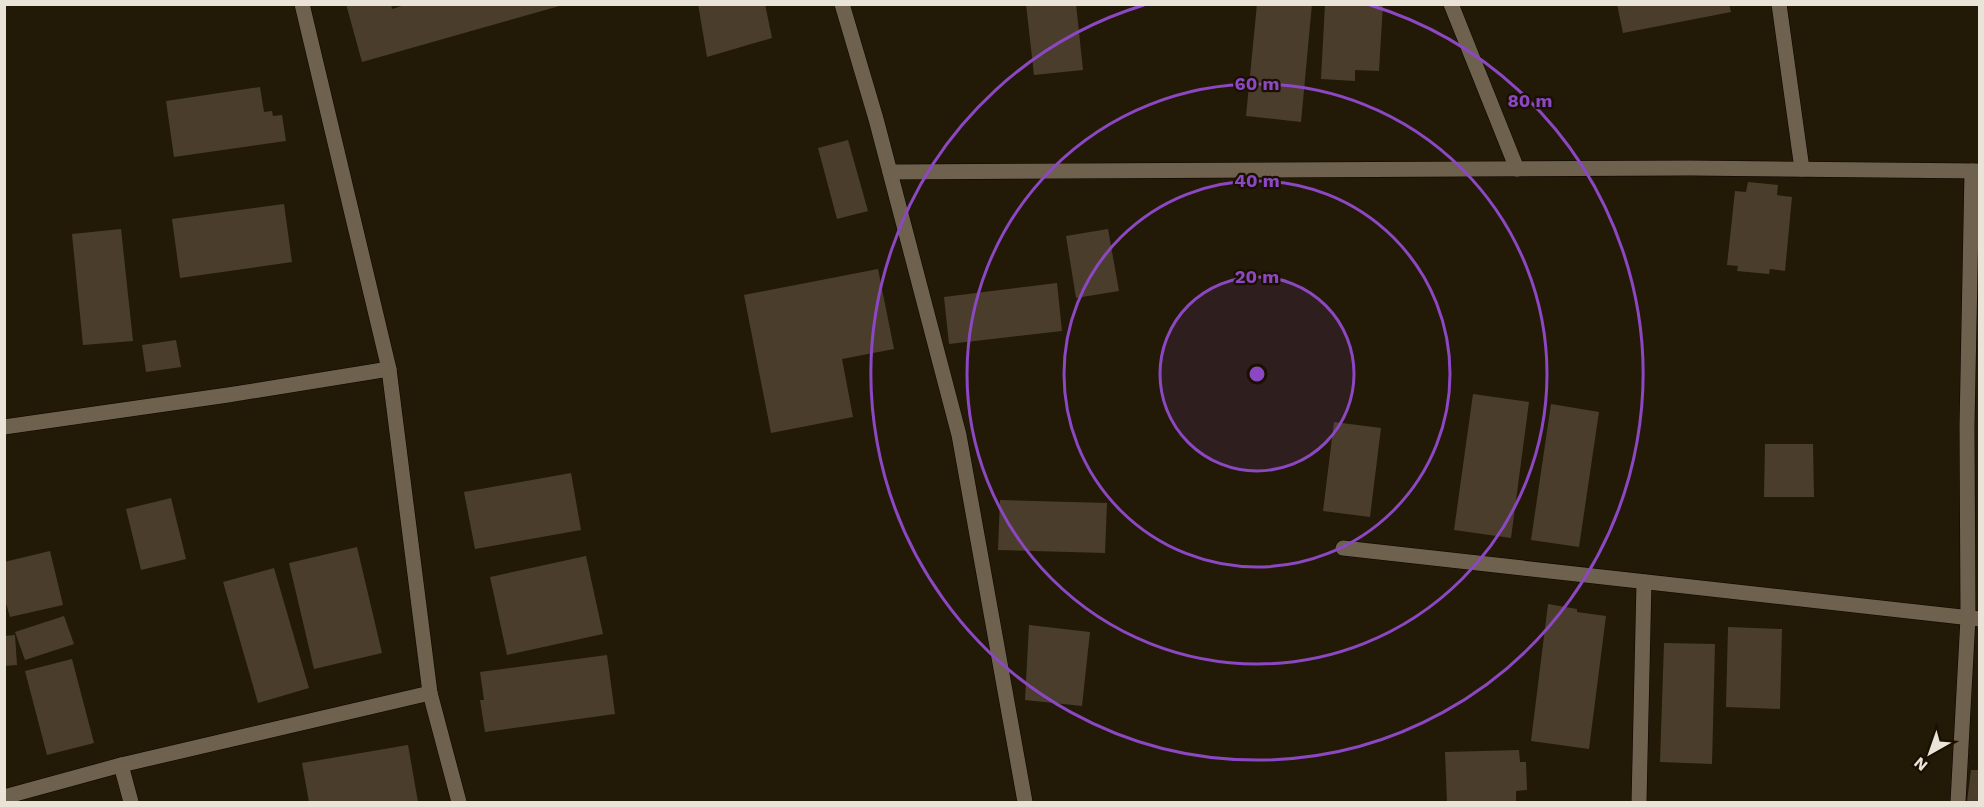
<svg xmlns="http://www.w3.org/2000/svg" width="1984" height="807" font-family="'Work Sans',sans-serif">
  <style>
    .building { fill: #4b3d2c }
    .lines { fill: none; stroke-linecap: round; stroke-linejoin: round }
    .minor-casing { stroke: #0c0400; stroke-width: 16 }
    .minor { stroke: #6e614d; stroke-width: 15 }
    .ring { fill: none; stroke: #8c47c3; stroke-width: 3 }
    .centre { fill: #8c47c3; stroke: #1a1001; stroke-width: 3 }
    .ring-label { font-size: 18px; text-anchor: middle; font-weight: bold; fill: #8c47c3; stroke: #1a1001; stroke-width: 4.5; stroke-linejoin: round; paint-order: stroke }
  </style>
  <rect width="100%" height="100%" fill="#231907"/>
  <g class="building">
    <polygon points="346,4 391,4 392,9 408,4 563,5 362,62"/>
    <polygon points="698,4 765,4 772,38 707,57"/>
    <polygon points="1026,4 1076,4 1083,70 1034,75"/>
    <polygon points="1257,4 1312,4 1301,122 1246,116"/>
    <polygon points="1325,4 1383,4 1379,71 1355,70 1355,81 1321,79"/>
    <polygon points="1617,4 1729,4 1731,12 1623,33"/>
    <polygon points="260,87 264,112 272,111 273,116 282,115 286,141 174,157 166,101"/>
    <polygon points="848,140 868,211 837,219 818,148"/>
    <polygon points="1748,182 1778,185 1777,195 1792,197 1785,271 1770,269 1769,274 1737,271 1738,266 1727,265 1735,191 1746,192"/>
    <polygon points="284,204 292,262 180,278 172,219"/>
    <polygon points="121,229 133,341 83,345 72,234"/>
    <polygon points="1108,229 1119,291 1076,298 1066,236"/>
    <polygon points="878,269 894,349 842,359 853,417 771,433 744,295"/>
    <polygon points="1057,283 1062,331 949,344 944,297"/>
    <polygon points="176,340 181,367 146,372 142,345"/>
    <polygon points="1473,394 1529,402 1511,538 1454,530"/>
    <polygon points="1551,404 1599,412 1579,547 1531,540"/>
    <polygon points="1334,422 1381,428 1370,517 1323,511"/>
    <polygon points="1765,444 1813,444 1814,497 1764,497"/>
    <polygon points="571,473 581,530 475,549 464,492"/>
    <polygon points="171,498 186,559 141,570 126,509"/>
    <polygon points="1000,500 1107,503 1105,553 998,550"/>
    <polygon points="357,547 382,653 314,669 289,563"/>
    <polygon points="50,551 63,605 10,617 4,597 4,562"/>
    <polygon points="586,556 603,634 507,655 490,577"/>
    <polygon points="274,568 309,688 258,703 223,582"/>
    <polygon points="1548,604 1577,609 1577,612 1606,616 1589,749 1531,741"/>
    <polygon points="64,616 74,644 25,660 15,632"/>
    <polygon points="1029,625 1090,632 1082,706 1025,700"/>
    <polygon points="1728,627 1782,629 1780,709 1726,707"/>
    <polygon points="15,635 17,665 4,666 4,636"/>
    <polygon points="1664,643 1715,644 1712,764 1660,762"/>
    <polygon points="607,655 615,714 485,732 480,700 484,700 480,672"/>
    <polygon points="72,659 94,743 47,755 25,671"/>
    <polygon points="408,745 418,802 309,802 302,763"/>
    <polygon points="1519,750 1520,762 1526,762 1527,790 1516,791 1516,802 1447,802 1445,752"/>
    <polygon points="1971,770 1980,770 1980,802 1967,802"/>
  </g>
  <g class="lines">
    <g class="minor-casing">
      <g id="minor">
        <polyline points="302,4 389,369 430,693 459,802"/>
        <polyline points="842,4 876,119 959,435 1025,802"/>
        <polyline points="1451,4 1517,169"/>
        <polyline points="1779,4 1802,169"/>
        <polyline points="890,172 1690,168 1980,171"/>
        <polyline points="4,427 228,395 389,369"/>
        <polyline points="1343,548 1980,619"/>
        <polyline points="121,765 131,802"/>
        <polyline points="4,797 121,765 430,693"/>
        <polyline points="1639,802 1644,582"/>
        <polyline points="1958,802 1968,618 1967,426 1972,171"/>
      </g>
    </g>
    <use href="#minor" class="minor"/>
  </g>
  <circle cx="1257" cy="374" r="97" fill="#8c47c3" fill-opacity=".12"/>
  <g class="ring">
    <circle cx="1257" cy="374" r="97"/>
    <circle cx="1257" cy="374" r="193"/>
    <circle cx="1257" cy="374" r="290"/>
    <path d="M1370 5A386 386 0 1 1 1144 5"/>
  </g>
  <circle cx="1257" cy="374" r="9" class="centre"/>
  <g class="ring-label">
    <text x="1257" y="90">60 m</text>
    <text x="1530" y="107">80 m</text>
    <text x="1257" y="187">40 m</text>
    <text x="1257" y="283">20 m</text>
  </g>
  <rect width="1984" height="807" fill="none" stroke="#eae3d8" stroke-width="12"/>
  <g transform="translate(1930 753) rotate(220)" stroke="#1a1001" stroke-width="4.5" paint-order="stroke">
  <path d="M0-4.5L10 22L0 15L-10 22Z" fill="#eae3d8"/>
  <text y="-9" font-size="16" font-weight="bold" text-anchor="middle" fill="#eae3d8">N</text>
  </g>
</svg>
